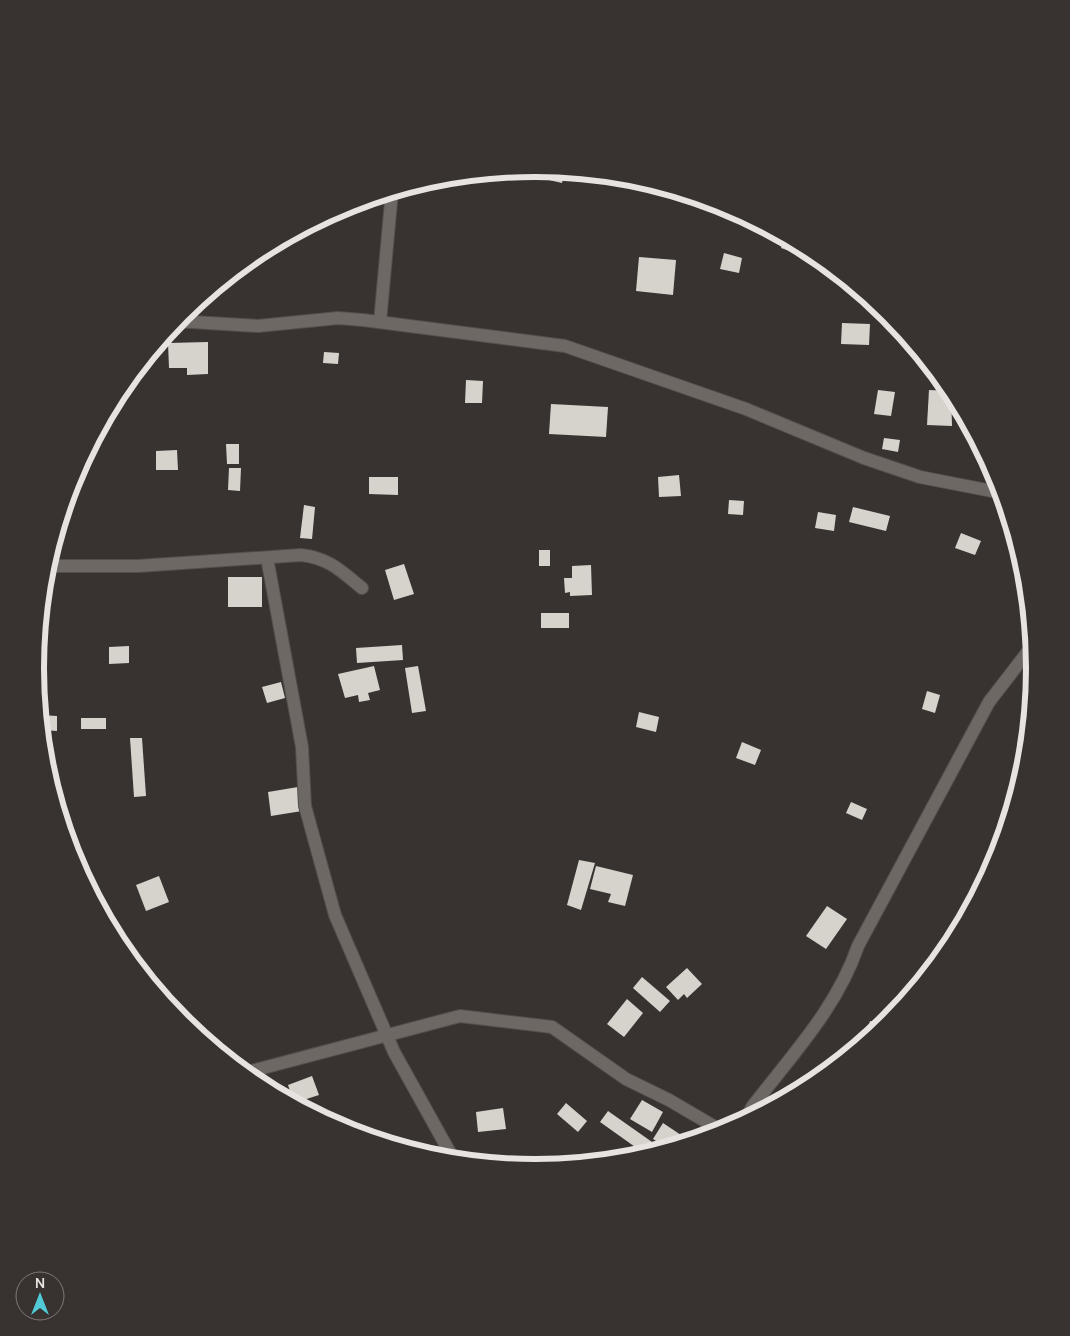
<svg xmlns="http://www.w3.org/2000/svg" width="1070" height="1336" font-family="Manrope,sans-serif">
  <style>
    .building { fill: #d6d3cd }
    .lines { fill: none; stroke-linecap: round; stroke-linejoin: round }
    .minor-casing { stroke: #534f4d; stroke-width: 14 }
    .minor { stroke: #6e6865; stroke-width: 12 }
    .rim { fill: none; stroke: #e6e3e1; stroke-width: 6 }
  </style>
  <rect width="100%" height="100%" fill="#383331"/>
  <g class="building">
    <polygon points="542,169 565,171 562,183 540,178"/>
    <polygon points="785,238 813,252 815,254 814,259 781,248"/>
    <polygon points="724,253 742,258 739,273 720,269"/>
    <polygon points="639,257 676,260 673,295 636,291"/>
    <polygon points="842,323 870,324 869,345 841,344"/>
    <polygon points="208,342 208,374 187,375 187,368 169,368 168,343"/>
    <polygon points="324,352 339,353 338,364 323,363"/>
    <polygon points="466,380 483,381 482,403 465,403"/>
    <polygon points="878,390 895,392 891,416 874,414"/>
    <polygon points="929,390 951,391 952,426 927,425"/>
    <polygon points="551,404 608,407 606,437 549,434"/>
    <polygon points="884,438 900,440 898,452 882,449"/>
    <polygon points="226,444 239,444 239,464 227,464"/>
    <polygon points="177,450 178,470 156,470 156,451"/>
    <polygon points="229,468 241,468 240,491 228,490"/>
    <polygon points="679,475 681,496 659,497 658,477"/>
    <polygon points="369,477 398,477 398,495 369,494"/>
    <polygon points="729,500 744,501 743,515 728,514"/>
    <polygon points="304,505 315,507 312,539 300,538"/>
    <polygon points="853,507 890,516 886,531 849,522"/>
    <polygon points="818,512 836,515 834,531 815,528"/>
    <polygon points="961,533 981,541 975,555 955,548"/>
    <rect x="539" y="550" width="11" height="16"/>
    <polygon points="404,564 414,594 394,600 385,570"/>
    <polygon points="591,565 592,595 570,596 570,592 565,593 564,578 572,578 572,566"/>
    <rect x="228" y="577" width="34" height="30"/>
    <rect x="541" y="613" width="28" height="15"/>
    <polygon points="402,645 403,660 357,663 356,648"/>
    <polygon points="129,646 129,663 109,664 109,647"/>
    <polygon points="374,666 380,690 368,693 370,700 359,702 358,695 345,698 338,674"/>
    <polygon points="418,666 426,711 412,713 405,668"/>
    <polygon points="281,682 285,698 267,703 262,687"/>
    <polygon points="927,691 940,695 935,713 922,709"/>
    <polygon points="639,712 659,717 656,732 636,727"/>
    <polygon points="40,715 57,716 57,731 41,730"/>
    <rect x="81" y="718" width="25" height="11"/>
    <polygon points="130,738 142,738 146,796 134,797"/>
    <polygon points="742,742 761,750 755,765 736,758"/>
    <polygon points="49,745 53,777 48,777 43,746"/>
    <polygon points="298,787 302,811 271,816 268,792"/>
    <polygon points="851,802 867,809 862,820 846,813"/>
    <polygon points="1004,832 1005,833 999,852 994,849"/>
    <polygon points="579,860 595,863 581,910 567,905"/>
    <polygon points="596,866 633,875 625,906 608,902 611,894 590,889"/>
    <polygon points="159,876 169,902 146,911 136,885"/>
    <polygon points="827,906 847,919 826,949 806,936"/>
    <polygon points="687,968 702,984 687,998 684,994 678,1000 666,987"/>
    <polygon points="642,977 670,1001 660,1012 633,988"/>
    <polygon points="627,999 643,1013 624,1037 607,1024"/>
    <polygon points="870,1021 884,1025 871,1036 866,1035"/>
    <polygon points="312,1076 319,1095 294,1103 288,1085"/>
    <polygon points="642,1100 663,1112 652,1132 630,1119"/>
    <polygon points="566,1103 587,1121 578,1132 557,1114"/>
    <polygon points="503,1108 506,1129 478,1132 476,1112"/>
    <polygon points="608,1111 662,1149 645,1154 600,1122"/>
    <polygon points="663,1123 690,1141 667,1148 653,1139"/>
    <polygon points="446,1151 448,1159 426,1155"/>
  </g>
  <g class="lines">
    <g class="minor-casing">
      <g id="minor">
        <polyline points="176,321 258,326 338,318 363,320 565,346 746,409 864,458 920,477 1002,493"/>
        <polyline points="380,322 392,191"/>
        <polyline points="267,558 302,747 305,806 335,915 394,1052 454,1160"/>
        <path d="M 46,566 L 138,566 L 301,555 C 329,558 341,571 362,588"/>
        <polyline points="244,1073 460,1016 552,1027 626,1079 669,1100 722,1131"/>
        <path d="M 746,1120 L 752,1107 C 791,1056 837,1008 858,946 L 989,702 L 1033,645"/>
      </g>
    </g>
    <use href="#minor" class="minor"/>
  </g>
  <path d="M0 0H1070V1336H0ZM44 668a491 491 0 1 1 982 0a491 491 0 1 1-982 0Z" fill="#383331" fill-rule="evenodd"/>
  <path class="rim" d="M44 668a491 491 0 1 1 982 0a491 491 0 1 1-982 0Z"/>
  <g transform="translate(40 1296)"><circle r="24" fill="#383331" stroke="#7e7977"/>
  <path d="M0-4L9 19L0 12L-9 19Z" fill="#52cbd8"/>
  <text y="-8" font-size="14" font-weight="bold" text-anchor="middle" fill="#e6e3e1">N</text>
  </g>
</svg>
